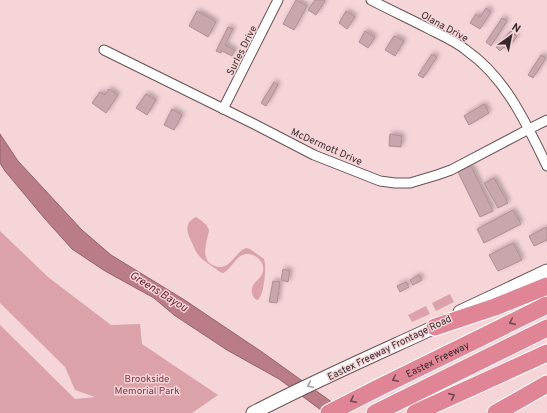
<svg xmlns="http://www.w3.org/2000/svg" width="547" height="413" font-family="Overpass,sans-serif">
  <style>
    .green { fill: #dba2aa }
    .water { fill: #ba7c86; stroke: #93636b }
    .building { fill: #c7a7ab; stroke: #ae8f94; filter: url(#shadow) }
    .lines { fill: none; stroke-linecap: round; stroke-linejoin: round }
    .minor-casing { stroke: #6b4f53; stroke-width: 11 }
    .secondary-casing { stroke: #6b4f53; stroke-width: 15 }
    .motorway-casing { stroke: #fff; stroke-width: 19 }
    .minor { stroke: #fff; stroke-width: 9 }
    .secondary { stroke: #fff; stroke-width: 13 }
    .motorway { stroke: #e08595; stroke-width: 17 }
    .oneway { stroke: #724a51 }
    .oneway2 { stroke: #a59fa0 }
    .labels { text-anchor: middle; stroke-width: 3; stroke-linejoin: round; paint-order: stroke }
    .street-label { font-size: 10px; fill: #372a2c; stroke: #f6d5d9 }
    .park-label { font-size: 10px; fill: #823446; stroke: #f6d5d9 }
    .water-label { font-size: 11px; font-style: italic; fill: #65192e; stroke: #f6d5d9 }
  </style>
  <defs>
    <filter id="shadow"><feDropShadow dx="2.5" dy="-2.5" stdDeviation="2" flood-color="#0004"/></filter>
  </defs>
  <rect width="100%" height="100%" fill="#f6d5d9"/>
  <g class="green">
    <path d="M 196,217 C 201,220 207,224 209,230 C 207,242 199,261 215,266 C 219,268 223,267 227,265 C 234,260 238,251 246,248 L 250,249 L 264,259 C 267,267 264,292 259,299 L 257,300 L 254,298 C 246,283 261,282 263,271 C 265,262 255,253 246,254 C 236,255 232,269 223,273 L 220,272 C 214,267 206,263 201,258 C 197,254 195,250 193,245 C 188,234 182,224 196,217 Z"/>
    <polygon points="0,231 48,277 111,325 140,324 142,344 218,395 192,413 0,413 0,325 75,399 95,397 75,390 65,367 0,303"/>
    <polygon points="450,294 454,302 436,311 432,303"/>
    <polygon points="426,306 430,314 412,322 408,315"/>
  </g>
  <polygon class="water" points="0,134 18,161 82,230 111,255 183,299 262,352 347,413 325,413 279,379 227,350 174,315 154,298 105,271 72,249 45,219 5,171 0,163"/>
  <g class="building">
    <polygon points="296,0 307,6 294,30 283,24"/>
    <polygon points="315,0 324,0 325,1 316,15 308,10"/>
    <polygon points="486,8 491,12 480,29 470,23 476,14 480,17"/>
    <polygon points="197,11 216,22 208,37 189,26"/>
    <polygon points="346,11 355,17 347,29 339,23"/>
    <polygon points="502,18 507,21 491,46 486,42"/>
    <polygon points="228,27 233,29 225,45 235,50 232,56 222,51 221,53 216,51"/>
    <polygon points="365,31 375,37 368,48 359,42"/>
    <polygon points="511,31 517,37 506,49 504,47 500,51 496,47"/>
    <polygon points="394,36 404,41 395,56 385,50"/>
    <polygon points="432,54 437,57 423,78 418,75"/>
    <polygon points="541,55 546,58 533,78 528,75"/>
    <polygon points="274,82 278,85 266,106 261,103"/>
    <polygon points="109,89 118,95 106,113 92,103 100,92 105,95"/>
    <polygon points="146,94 156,100 147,115 136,108"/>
    <polygon points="484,104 489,113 469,125 464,116"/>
    <polygon points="172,109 182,115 174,130 164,125"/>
    <polygon points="390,134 402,136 401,147 389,146"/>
    <polygon points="471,166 493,211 480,217 458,172"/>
    <polygon points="494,178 508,203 498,208 484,183"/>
    <polygon points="513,210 521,224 484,243 477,229"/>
    <polygon points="547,227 547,240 534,246 529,236"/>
    <polygon points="513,243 522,260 498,271 489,255"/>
    <polygon points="283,269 290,271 288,282 281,280"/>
    <polygon points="419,275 422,280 413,285 410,280"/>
    <polygon points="273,281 280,282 277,303 269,302"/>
    <polygon points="406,282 409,287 400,292 397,286"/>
  </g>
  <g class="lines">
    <g class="minor-casing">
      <g id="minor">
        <path d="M 371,0 C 390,10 410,19 429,29 C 441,35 455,41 466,50 C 506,78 526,123 547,166"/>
        <polyline points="104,50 254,124 314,155 380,181 395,183 410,183 437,175 451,170 529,129 547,120"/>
        <polyline points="223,109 278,0"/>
      </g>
    </g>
    <g class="secondary-casing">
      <g id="secondary">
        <polyline points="460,312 547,271"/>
        <path d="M 253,413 C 312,382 374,355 435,327 L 443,322"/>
      </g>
    </g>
    <g class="motorway-casing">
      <g id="motorway">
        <polyline points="435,327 495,307 547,286"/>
        <path id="s1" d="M 329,413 L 378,388 L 547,305"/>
        <polyline points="375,413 547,328"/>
        <polyline points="415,413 547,353"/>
        <polyline points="496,413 547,384"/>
      </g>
    </g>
    <use href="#minor" class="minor"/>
    <use href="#secondary" class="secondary"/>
    <use href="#motorway" class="motorway"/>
  </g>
  <defs><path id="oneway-chevron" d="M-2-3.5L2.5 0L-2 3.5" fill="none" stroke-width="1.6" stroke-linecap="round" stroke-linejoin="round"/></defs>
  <g class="oneway">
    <use href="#oneway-chevron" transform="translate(512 322) rotate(154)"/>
    <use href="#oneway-chevron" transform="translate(395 379) rotate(154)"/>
    <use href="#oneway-chevron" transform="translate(452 396) rotate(-24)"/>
    <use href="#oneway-chevron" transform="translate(353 400) rotate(153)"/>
  </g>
  <use class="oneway2" href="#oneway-chevron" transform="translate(310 385) rotate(154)"/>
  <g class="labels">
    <g class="street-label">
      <text transform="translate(445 26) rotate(29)" y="4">Olana Drive</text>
      <text transform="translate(241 50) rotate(-63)" y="4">Surles Drive</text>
      <text transform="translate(327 146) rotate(24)" y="4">McDermott Drive</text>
      <text transform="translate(389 347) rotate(-26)" y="4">Eastex Freeway Frontage Road</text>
      <text dy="4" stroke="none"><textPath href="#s1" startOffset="121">Eastex Freeway</textPath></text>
    </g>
    <g class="park-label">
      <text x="147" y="382">Brookside<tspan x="147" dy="12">Memorial Park</tspan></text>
    </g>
    <g class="water-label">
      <text transform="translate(159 291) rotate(32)" y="4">Greens Bayou</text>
    </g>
  </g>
  <g transform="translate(511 36) rotate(33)" stroke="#f6d5d9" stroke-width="3" paint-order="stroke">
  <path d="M0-3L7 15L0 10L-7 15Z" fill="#372a2c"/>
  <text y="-6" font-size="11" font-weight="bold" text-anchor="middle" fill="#372a2c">N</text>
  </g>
</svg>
